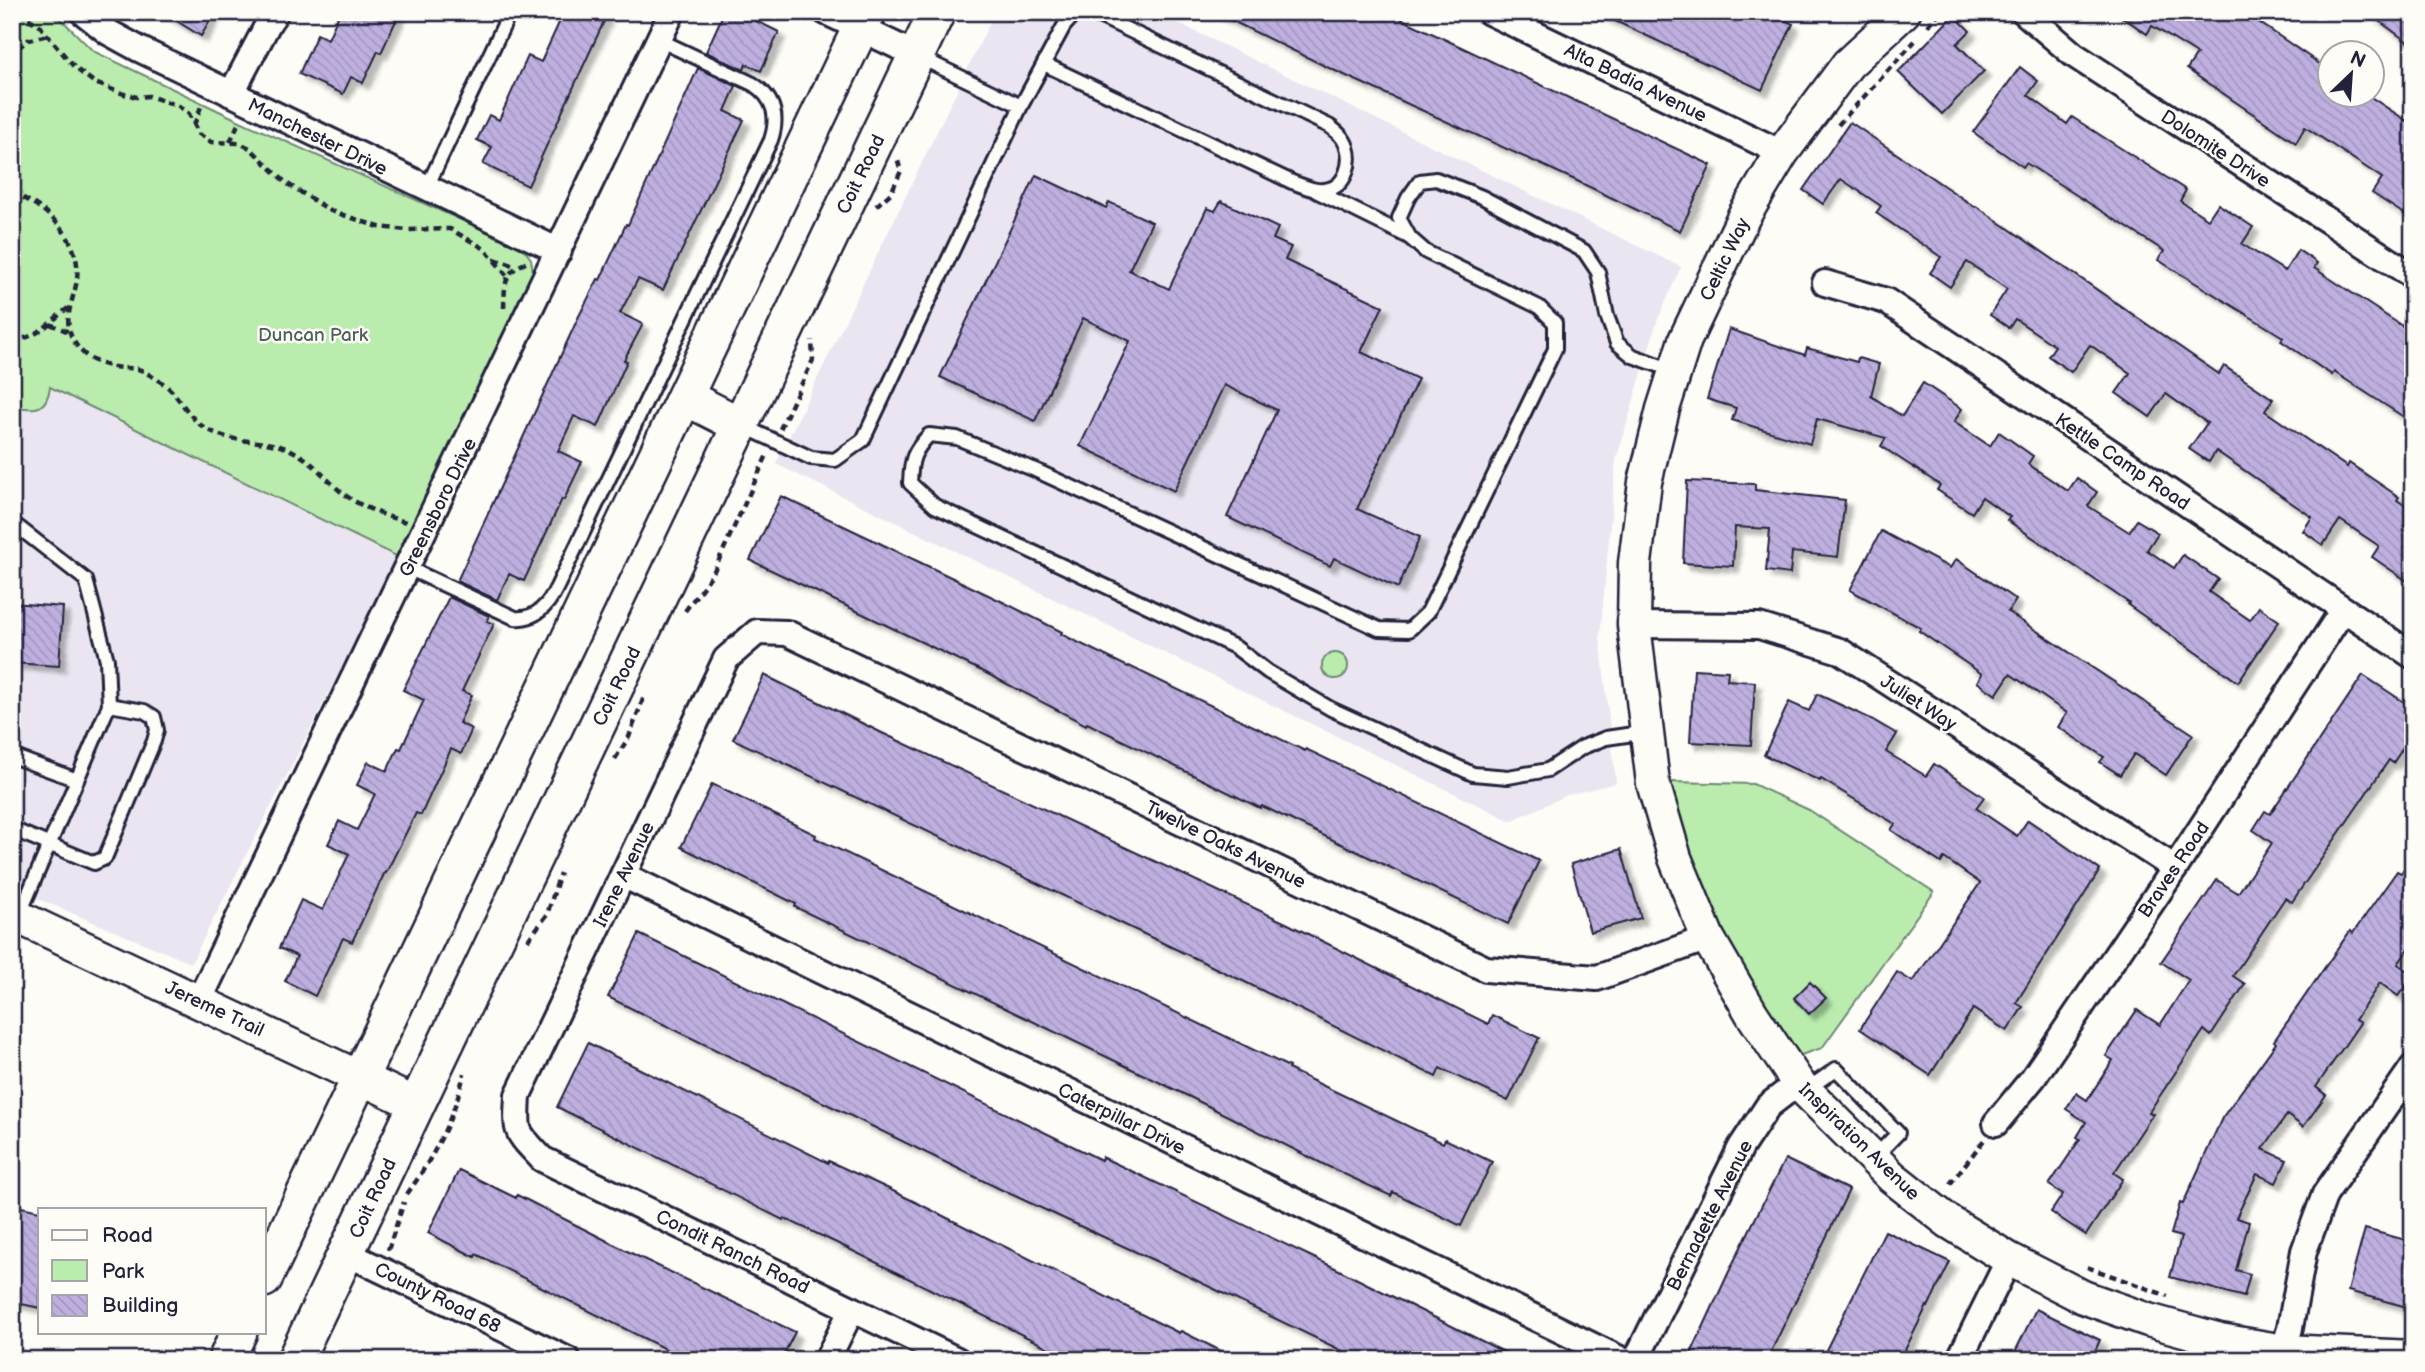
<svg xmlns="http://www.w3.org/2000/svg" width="2425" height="1372" font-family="'Balsamiq Sans',sans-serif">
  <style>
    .built { fill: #eae5f0 }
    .park { fill: #b9ecad; stroke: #6e8774; stroke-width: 2 }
    .building { fill: url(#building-back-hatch); stroke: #22223b; stroke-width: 2; filter: url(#shadow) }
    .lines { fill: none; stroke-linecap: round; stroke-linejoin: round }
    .service-casing { stroke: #22223b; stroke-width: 18 }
    .minor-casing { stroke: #22223b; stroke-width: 30 }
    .tertiary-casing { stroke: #22223b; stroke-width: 37 }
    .secondary-casing { stroke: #22223b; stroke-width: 40 }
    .path { stroke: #22223b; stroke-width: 4.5; stroke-dasharray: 7 5; stroke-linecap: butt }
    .service { stroke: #fdfcf7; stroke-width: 12 }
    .minor { stroke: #fdfcf7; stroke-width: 24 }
    .tertiary { stroke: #fdfcf7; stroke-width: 32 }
    .secondary { stroke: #fdfcf7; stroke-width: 35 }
    .labels { text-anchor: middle; stroke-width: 5; stroke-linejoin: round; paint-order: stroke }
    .street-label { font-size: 19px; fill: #22223b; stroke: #fdfcf7 }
    .park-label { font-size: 19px; fill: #4f5f5d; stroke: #fdfcf7 }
  </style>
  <defs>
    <pattern id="building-back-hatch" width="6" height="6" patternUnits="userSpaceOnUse" patternTransform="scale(1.75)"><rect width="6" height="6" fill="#beafdf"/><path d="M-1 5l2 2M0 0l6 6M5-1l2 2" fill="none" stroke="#a396c0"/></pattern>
    <filter id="shadow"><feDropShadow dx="6" dy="6" stdDeviation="2" flood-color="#0004"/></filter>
  </defs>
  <rect width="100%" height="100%" fill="#fdfcf7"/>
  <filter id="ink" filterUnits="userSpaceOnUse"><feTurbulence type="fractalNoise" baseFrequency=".0143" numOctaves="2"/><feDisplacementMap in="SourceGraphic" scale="14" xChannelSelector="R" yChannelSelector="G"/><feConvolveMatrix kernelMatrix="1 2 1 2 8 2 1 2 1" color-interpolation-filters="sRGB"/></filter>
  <g filter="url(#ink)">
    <g class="built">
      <polygon points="995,12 1155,12 1681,267 1657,321 1616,460 1600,637 1616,783 1567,795 1511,821 776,464"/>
      <polygon points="12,369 398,557 191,963 12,888"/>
    </g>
    <g class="park">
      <path d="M 12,12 L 54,12 L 93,51 L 240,121 L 523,248 L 531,259 L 533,271 L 398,557 L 50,387 C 46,413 34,409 12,407 Z"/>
      <circle cx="1335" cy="666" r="13"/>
      <polygon points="1672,782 1753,784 1809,810 1934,892 1822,1048 1792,1058 1730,952 1673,813"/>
    </g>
    <g class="building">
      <polygon points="162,12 215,12 201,36"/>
      <polygon points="340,12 400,12 381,53 378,51 363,83 351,77 343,94 299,74 317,34 328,39"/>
      <polygon points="564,12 596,12 606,17 528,186 483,164 492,147 477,140 489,115 499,120 528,56 541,62"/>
      <polygon points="724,12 738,12 779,32 761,71 746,64 744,70 706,52"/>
      <polygon points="1214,12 1387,12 1711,165 1680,231 1575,180 1329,68"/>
      <polygon points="1596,12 1769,12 1793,24 1762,90"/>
      <polygon points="2115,12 2244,12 2330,71 2330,94 2366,94 2413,125 2413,220 2372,193 2382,178 2305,127 2296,143 2187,69 2197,54 2152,26 2147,34"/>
      <polygon points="2367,12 2413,12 2413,46"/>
      <polygon points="1954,15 1970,31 1957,44 1984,71 1942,114 1898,72"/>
      <polygon points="2020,67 2038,81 2028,95 2067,124 2072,117 2186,190 2180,201 2208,219 2218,204 2253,227 2242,244 2285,271 2298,250 2317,263 2314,268 2402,326 2413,310 2413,423 2334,372 2332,375 2281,341 2283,337 2158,260 2164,251 2026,163 2023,167 1973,132"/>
      <polygon points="698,68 736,86 725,111 744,120 663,290 638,279 620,313 643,324 624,360 627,361 608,404 598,427 574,416 558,451 582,462 564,500 562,499 524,581 509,574 497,600 457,581 578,318 598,279 600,280 626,224 628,225"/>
      <polygon points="1850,122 1975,207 1976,206 2219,374 2224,366 2273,399 2265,411 2347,467 2349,463 2399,497 2397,500 2413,511 2413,585 2372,557 2379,546 2340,520 2323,545 2303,531 2312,517 2216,451 2209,462 2189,449 2207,423 2166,394 2150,417 2116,393 2130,373 2090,345 2071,372 2048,356 2055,346 2015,319 2009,328 1990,315 2007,289 1967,262 1950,287 1930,273 1941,257 1876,213 1881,206 1841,179 1823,204 1803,190"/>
      <polygon points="1036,175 1106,208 1109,202 1152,222 1129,270 1169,289 1207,208 1215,211 1221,201 1278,228 1273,239 1291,247 1285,260 1383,306 1361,352 1418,379 1357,509 1420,537 1398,588 1334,558 1330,566 1227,517 1277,410 1224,385 1174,491 1080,446 1130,341 1083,318 1035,421 940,377"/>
      <polygon points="1729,329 1805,355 1807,348 1857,362 1858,358 1879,364 1871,396 1902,416 1923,383 1962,409 1954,422 1990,446 1999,432 2033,456 2028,464 2068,491 2077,478 2097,492 2088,506 2129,532 2137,520 2158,533 2147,550 2174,568 2183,555 2218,579 2209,592 2250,620 2259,607 2279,621 2238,682 2128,605 2129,603 2007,520 2010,517 1982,497 1972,513 1937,490 1940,485 1881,446 1886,438 1817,419 1810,444 1732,420 1736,408 1707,399"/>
      <polygon points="1687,481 1755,484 1755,490 1845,500 1838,557 1792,552 1790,574 1766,571 1770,529 1735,527 1733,566 1683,563"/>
      <polygon points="781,496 1005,603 1062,632 1061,634 1128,667 1129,666 1305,751 1306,749 1539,861 1508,924 1262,806 1260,808 1087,723 1086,725 984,672 750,560"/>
      <polygon points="1881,531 1950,568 1956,559 2016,600 2008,612 2193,734 2166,775 2134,754 2120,775 2100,762 2104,757 2058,727 2067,713 2010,674 1996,695 1977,682 1982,674 1919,631 1921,628 1850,590"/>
      <polygon points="449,597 489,616 487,621 494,624 462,691 472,695 459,723 472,729 461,754 451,749 421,815 416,813 386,873 385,872 352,942 343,938 315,996 285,981 297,956 279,948 301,900 323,910 349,854 328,844 339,821 357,830 375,794 357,785 368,762 387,771 398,748 401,749 424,700 403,690"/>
      <polygon points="12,603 63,607 59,666 12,663"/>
      <polygon points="1694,669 1728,671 1727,680 1755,682 1751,745 1690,742"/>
      <polygon points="764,675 880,732 1286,923 1488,1024 1492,1015 1539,1038 1508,1101 1440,1068 1436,1077 1245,982 733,739"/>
      <polygon points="2363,675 2413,708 2413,733 2393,763 2389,760 2292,902 2285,898 2233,976 2245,984 2211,1036 2204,1030 2149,1112 2153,1114 2114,1173 2123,1179 2086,1235 2051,1212 2063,1194 2049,1185 2080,1139 2077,1137 2086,1122 2066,1109 2076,1093 2087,1100 2113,1060 2106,1056 2137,1010 2160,1025 2189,980 2161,962 2217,880 2238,893 2272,843 2253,830 2265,811 2270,814"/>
      <polygon points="1817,694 1871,719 1897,734 1886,752 1926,776 1934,764 1984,797 1976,808 2017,836 2028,820 2100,870 2016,1003 2023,1007 2007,1031 1973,1009 1930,1075 1860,1029 1897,972 1913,982 1980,883 1944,858 1941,863 1891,830 1895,824 1821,779 1820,781 1764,755 1789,702 1809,711"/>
      <polygon points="712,784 816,835 815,838 1289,1067 1288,1069 1443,1143 1445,1139 1492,1162 1461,1226 1393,1192 1391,1196 1327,1166 1192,1098 795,907 796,904 681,847"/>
      <polygon points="1621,849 1641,918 1590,932 1571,864"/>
      <polygon points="2413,856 2413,943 2398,964 2413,975 2398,996 2380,983 2355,1020 2360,1023 2316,1087 2326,1095 2303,1127 2287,1115 2263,1149 2287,1160 2276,1183 2257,1174 2236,1218 2249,1222 2236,1270 2250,1274 2244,1297 2170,1277 2181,1237 2171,1234 2180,1203 2183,1204 2222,1118 2276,1043 2274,1041 2350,931 2353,933 2397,871 2401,873"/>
      <polygon points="639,934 1101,1160 1102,1157 1333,1267 1520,1360 1361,1360 1177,1271 1002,1190 608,997"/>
      <polygon points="1810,982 1826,998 1809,1014 1794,998"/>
      <polygon points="588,1043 828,1163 829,1161 889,1189 1179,1333 1181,1331 1239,1360 1073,1360 845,1247 784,1218 783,1220 557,1107"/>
      <polygon points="1785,1159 1849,1190 1767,1360 1688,1360 1732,1265"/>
      <polygon points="459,1170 516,1198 517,1195 633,1254 795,1332 781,1360 687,1360 476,1254 475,1257 428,1233"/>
      <polygon points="12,1205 40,1211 40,1308 12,1302"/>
      <polygon points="2365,1229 2413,1242 2413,1285 2407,1307 2348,1291"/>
      <polygon points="1885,1231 1950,1262 1928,1307 1927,1306 1900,1360 1821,1360"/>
      <polygon points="2036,1309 2100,1340 2091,1360 2027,1360 2014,1354"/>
    </g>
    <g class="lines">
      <g class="service-casing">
        <g id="service">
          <path d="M 1044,64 L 1292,182 C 1304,186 1316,193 1329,189 C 1346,185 1352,162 1347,147 C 1344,137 1337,132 1329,126 L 1099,16 L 1082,12"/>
          <polyline points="1021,106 1064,26 1072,17 1080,12"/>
          <polyline points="427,187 510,12"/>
          <polyline points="1316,191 1409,237"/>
          <polyline points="743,426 811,458 835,460 863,440 1021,106 917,56"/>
          <path d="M 408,568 L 515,618 C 536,620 549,604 557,587 L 771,140 C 779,116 774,98 753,84 L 659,40"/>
          <path d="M 1647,732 L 1606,738 L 1583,747 L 1548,770 L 1508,777 L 1473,774 L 1331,709 L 1268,672 L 1235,647 L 935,506 L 910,483 C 911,459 913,452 929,435 L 957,438 L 1035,470 L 1379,629 L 1409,630 L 1428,612 L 1555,349 L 1555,323 L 1539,307 L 1426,252 L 1410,238 L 1399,218 L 1408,198 L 1420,181 L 1436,179 L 1482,197 L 1584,251 L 1598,272 L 1607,316 L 1617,343 L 1633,356 L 1675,371"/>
          <polyline points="12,756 77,780"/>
          <polyline points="12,829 94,863 105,858 154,741 157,730 154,717 144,711 109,705"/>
          <polyline points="12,932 109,705 107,660 86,580 13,523"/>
          <polyline points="1803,1083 1816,1083 1836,1069 1898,1133 1874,1158"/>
        </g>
      </g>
      <g class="minor-casing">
        <g id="minor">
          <polyline points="83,12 108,32 139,49 559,251"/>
          <polyline points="826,12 916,55"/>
          <polyline points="1489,12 1782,153"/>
          <polyline points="2024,12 2074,55 2413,276"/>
          <polyline points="231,94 269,22 276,12"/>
          <polyline points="1825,283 1886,301 2413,656"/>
          <polyline points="1634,625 1759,626 1840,651 2175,868"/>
          <polyline points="623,875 1622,1360"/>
          <polyline points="199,1001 672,12"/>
          <polyline points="1996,1123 2033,1078 2175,868 2343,610"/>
          <polyline points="346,1253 568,1360"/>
          <polyline points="827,1360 852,1309"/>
          <path d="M 957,1360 L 542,1159 C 515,1130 516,1135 518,1095 L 726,659 L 757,632 L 787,633 L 1486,969 L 1597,978 L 1708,938"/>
          <polyline points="1636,1360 1741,1147 1768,1106 1798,1083"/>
          <polyline points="1959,1360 2009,1259"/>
          <polyline points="2281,1360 2290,1328 2304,1251 2325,1194 2413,1067"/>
        </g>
      </g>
      <g class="tertiary-casing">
        <g id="tertiary">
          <polyline points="1904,12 1848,64 1782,153 1744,216 1685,340 1663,409 1645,482 1635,563 1634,625 1653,783 1675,858 1708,938 1752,1014 1798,1083 1892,1177 1949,1222 2009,1259 2083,1297 2148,1320 2220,1340 2284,1351 2413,1357"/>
          <polyline points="12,914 416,1104"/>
        </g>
      </g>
      <g class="secondary-casing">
        <g id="secondary">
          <polyline points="685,397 740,425"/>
          <polyline points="264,1279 868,12"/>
          <polyline points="226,1360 239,1332"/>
          <polyline points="295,1360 937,12"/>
        </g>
      </g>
      <g class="path">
        <polyline points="18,12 39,25 75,68 95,83 124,94 137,97 149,96 179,106 189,114 199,134 211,142 239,143 250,148 286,183 331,211 379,227 407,230 450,229 485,249 508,277"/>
        <polyline points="1928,26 1940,12"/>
        <polyline points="18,48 28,40 48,35"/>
        <path d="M 12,54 C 23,43 19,25 13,12"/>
        <polyline points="194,125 202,104"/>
        <polyline points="1838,125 1915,41"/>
        <polyline points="230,142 239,122"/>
        <path d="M 12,193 C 49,207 85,242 76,285 C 71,307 61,324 77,346 C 88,361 103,366 122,368 C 127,368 133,368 138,369 C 145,371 154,378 161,382 C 178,392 186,416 205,428 C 235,445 258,438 286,448 C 313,458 326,482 348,497 C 364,508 388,517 406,522"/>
        <polyline points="876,206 891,193 901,171 897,158"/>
        <polyline points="494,259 516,266"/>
        <path d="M 504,308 C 505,284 503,271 528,262"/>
        <polyline points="50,324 69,332"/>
        <path d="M 12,340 C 38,339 48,323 68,308"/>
        <polyline points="780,429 813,360 812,340"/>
        <polyline points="685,611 713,573 767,455"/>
        <polyline points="615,759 629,737 645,694"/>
        <polyline points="528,940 547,915 560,873"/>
        <polyline points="1950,1184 1984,1140"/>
        <path d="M 407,1194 C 433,1158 455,1117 464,1073"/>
        <polyline points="388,1250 404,1202"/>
        <polyline points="2087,1267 2168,1296"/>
      </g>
      <use href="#service" class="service"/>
      <use href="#minor" class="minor"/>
      <use href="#tertiary" class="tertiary"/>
      <use href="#secondary" class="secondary"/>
    </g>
  </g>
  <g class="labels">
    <g class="street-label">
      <text transform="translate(1636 82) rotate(26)" y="7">Alta Badia Avenue</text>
      <text transform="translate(318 136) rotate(26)" y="7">Manchester Drive</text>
      <text transform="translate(2216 148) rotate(33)" y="7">Dolomite Drive</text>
      <text transform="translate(860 174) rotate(-64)" y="7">Coit Road</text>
      <text transform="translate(1724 259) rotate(-64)" y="7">Celtic Way</text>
      <text transform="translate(2123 461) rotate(34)" y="7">Kettle Camp Road</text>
      <text transform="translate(437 507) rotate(-64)" y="7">Greensboro Drive</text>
      <text transform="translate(616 686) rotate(-64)" y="7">Coit Road</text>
      <text transform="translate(1919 702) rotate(33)" y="7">Juliet Way</text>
      <text transform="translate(1226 844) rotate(26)" y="7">Twelve Oaks Avenue</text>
      <text transform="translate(2173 869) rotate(-56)" y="7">Braves Road</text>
      <text transform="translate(623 874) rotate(-64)" y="7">Irene Avenue</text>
      <text transform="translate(215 1008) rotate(25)" y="7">Jereme Trail</text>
      <text transform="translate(1122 1118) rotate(26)" y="7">Caterpillar Drive</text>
      <text transform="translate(1860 1141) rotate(44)" y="7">Inspiration Avenue</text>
      <text transform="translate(372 1198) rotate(-65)" y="7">Coit Road</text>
      <text transform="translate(1709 1215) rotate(-63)" y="7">Bernadette Avenue</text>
      <text transform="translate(733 1251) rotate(26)" y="7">Condit Ranch Road</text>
      <text transform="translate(438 1297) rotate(26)" y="7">County Road 68</text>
    </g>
    <g class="park-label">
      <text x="313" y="341">Duncan Park</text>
    </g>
  </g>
  <rect width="2425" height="1372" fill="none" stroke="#fdfcf7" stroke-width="42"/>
  <rect x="21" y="21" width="2383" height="1330" fill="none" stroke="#22223b" stroke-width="2.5" filter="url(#ink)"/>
  <rect x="38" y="1208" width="228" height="126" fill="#fdfcf7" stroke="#a5a5ac" stroke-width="2"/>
  <rect x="52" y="1230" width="35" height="10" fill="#fdfcf7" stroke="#a5a5ac" stroke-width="2"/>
  <text x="102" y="1242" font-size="21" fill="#22223b">Road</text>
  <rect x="52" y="1260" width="35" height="21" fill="#b9ecad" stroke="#a5a5ac" stroke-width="2"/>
  <text x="102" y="1278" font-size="21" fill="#22223b">Park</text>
  <rect x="52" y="1295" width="35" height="21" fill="url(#building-back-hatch)" stroke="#a5a5ac" stroke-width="2"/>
  <text x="102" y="1312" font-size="21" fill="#22223b">Building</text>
  <g transform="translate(2351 74) rotate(25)"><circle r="33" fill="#fdfcf7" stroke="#a5a5ac" stroke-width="2"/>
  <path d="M0-5L12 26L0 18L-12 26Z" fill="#22223b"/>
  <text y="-10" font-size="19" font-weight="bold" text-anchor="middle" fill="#22223b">N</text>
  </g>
</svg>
